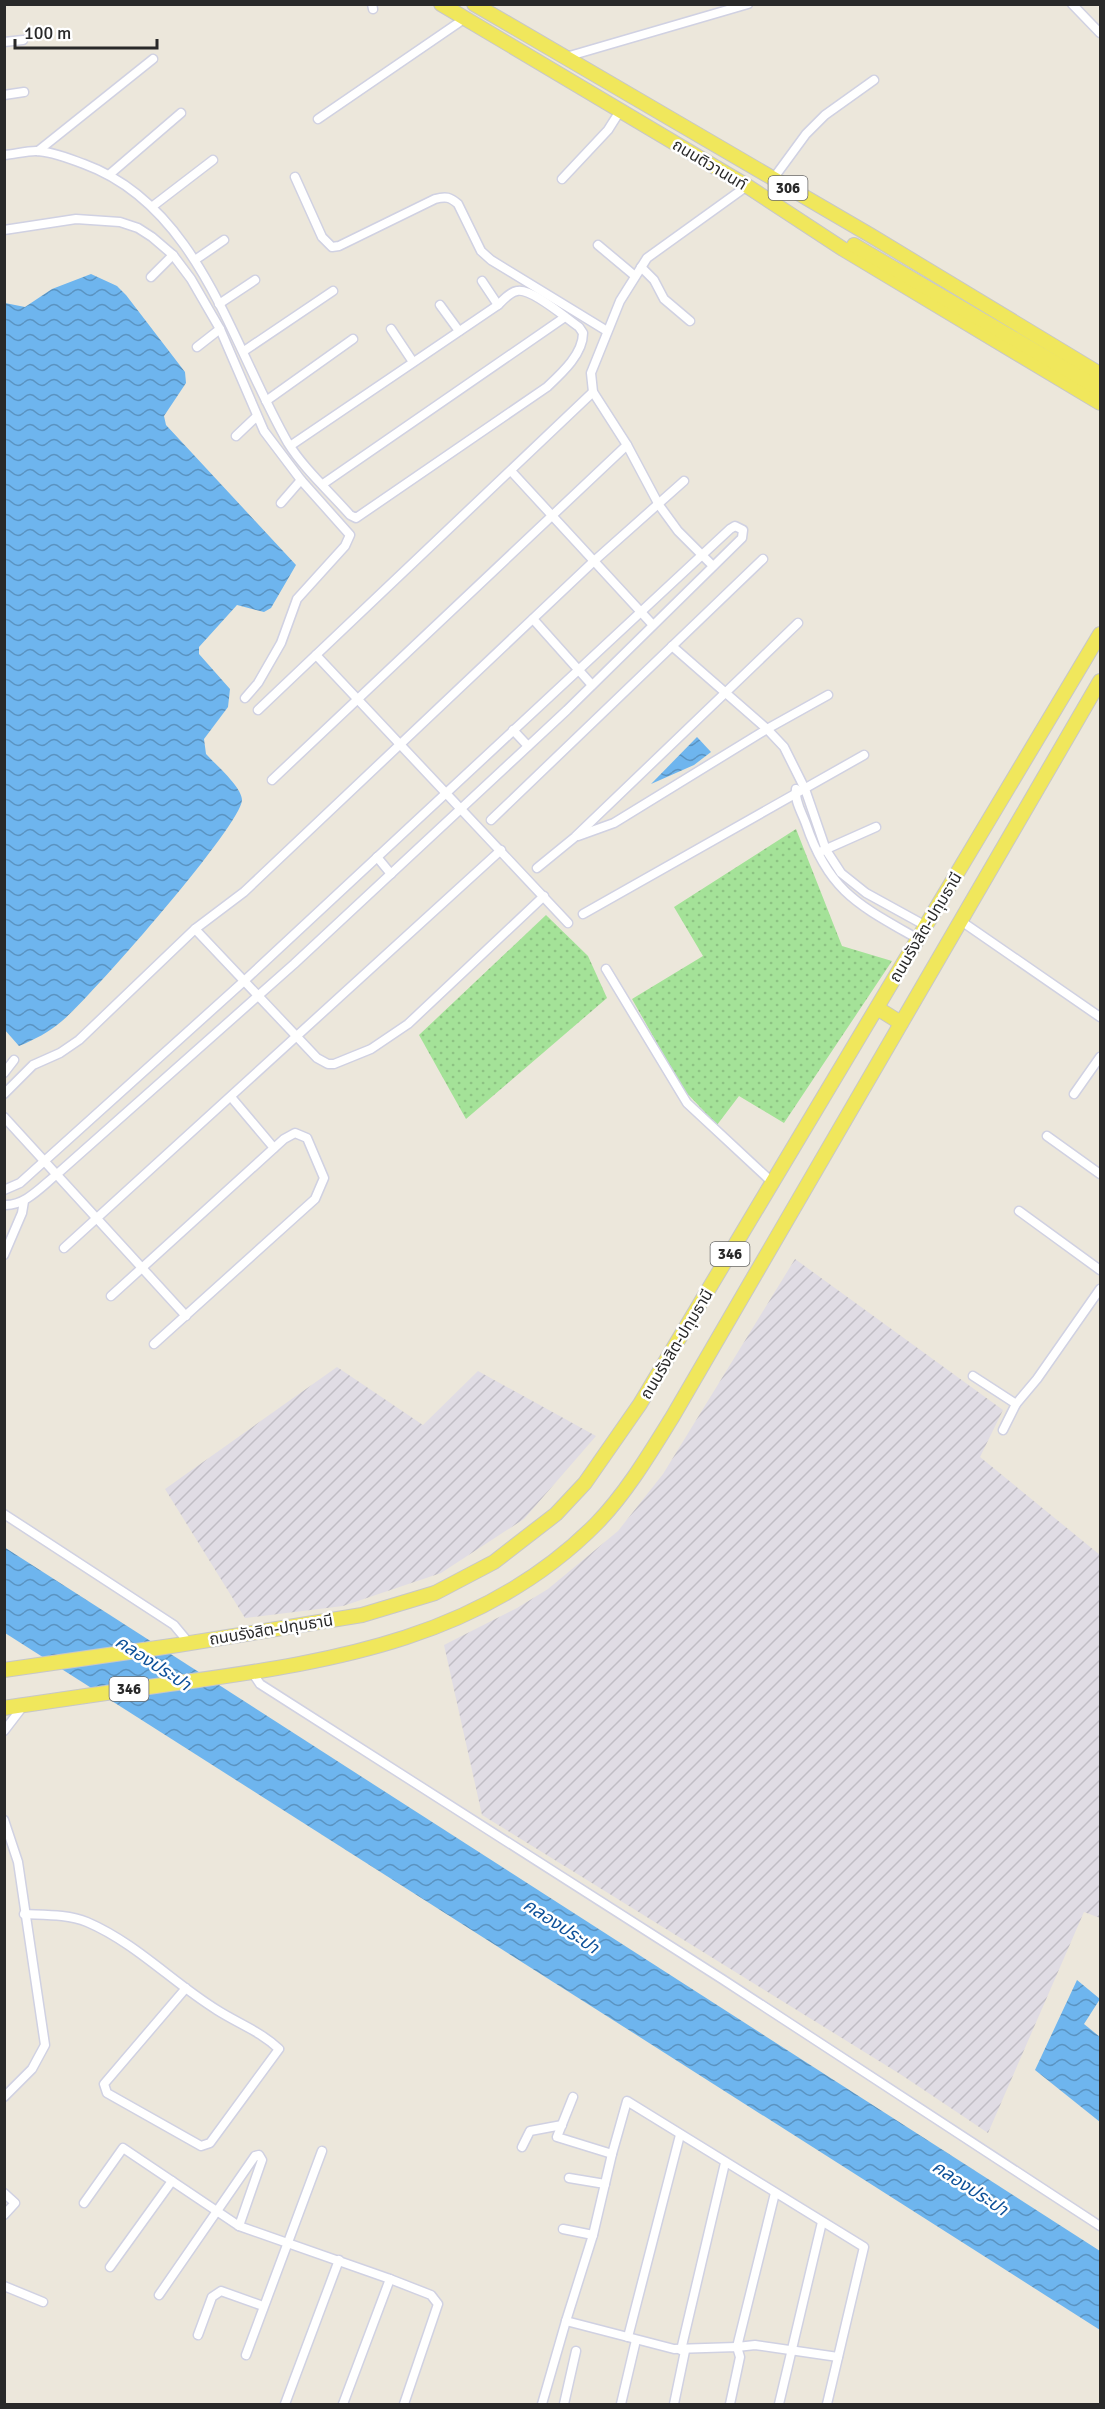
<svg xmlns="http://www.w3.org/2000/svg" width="1105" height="2409" font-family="Signika,'Noto Sans Thai',sans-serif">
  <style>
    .industrial { fill: url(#industrial-furrows) }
    .grass { fill: url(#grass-dots) }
    .water { fill: url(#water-waves) }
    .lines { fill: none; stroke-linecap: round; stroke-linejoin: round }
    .minor-casing { stroke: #d0d1e2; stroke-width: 11 }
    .primary-casing { stroke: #c7c7c7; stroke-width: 16 }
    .minor { stroke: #fff; stroke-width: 8 }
    .primary { stroke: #f0e75c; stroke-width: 14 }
    .labels { text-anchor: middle; stroke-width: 5; stroke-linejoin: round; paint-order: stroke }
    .shield { fill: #fff; stroke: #696969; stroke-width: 1.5 }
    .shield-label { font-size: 15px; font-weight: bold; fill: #292929 }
    .street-label { font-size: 16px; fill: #292929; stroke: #fff }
    .water-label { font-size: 18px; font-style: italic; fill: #0e5199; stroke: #fff }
  </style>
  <defs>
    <pattern id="industrial-furrows" width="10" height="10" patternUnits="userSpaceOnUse" patternTransform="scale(1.5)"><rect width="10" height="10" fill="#e0dce4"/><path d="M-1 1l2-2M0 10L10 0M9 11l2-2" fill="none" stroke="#c0bdc4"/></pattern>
    <pattern id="grass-dots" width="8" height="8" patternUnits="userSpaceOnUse" patternTransform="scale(1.5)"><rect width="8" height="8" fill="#a4e298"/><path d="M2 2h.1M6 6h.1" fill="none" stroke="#8dc283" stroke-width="1.8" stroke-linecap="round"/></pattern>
    <pattern id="water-waves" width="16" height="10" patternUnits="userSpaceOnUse" patternTransform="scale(1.5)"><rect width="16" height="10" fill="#6eb5ee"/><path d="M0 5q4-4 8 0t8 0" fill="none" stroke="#5a93c1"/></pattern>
  </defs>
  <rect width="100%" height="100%" fill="#ece7db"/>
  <g class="industrial">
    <polygon points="795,1259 1003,1410 980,1457 1100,1555 1100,1918 1084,1912 988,2133 900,2074 482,1815 444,1645 517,1608 548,1589 618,1531 663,1474"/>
    <polygon points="337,1367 423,1425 478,1371 596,1436 524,1519 441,1573 343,1606 245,1618 165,1489"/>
  </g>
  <g class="grass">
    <polygon points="796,829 842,946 892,961 784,1123 739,1096 717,1125 683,1089 632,999 703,956 674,907"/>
    <polygon points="546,915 588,956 607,998 466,1119 419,1035"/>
  </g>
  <g class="water">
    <path d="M 91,274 L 117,286 L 126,295 L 185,372 L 186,383 L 164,416 L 166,425 L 296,565 L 271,608 L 264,612 L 237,605 L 199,647 L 199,654 L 230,689 L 228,707 L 204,739 L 206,754 C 215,764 242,787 242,800 C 241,826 89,999 62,1021 C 49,1032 34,1040 19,1046 L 4,1029 L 5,303 L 25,307 L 52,289 Z"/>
    <polygon points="697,737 711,752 694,765 651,784"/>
    <polygon points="4,1547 1100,2251 1100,2330 5,1633"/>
    <polygon points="1077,1980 1100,1999 1084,2024 1100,2037 1100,2122 1035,2070"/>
  </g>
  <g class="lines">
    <g class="minor-casing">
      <g id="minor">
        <polyline points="372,4 373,9"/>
        <polyline points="1072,4 1100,33"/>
        <polyline points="4,42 23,40"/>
        <polyline points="566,57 748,4"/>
        <polyline points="4,95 24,92"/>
        <polyline points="318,119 464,19"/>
        <polyline points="38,151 153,59"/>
        <path d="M 4,155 C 15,154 26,151 36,151 C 51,151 70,159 84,164 C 199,206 232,346 288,443 C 304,469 330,492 350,515 L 356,518 L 547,387 C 562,373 583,354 583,333 L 579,327 C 567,319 531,287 517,291 C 510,292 503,300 498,305 L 290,446"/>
        <polyline points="110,174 181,113"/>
        <path d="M 295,177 L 322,237 L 332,247 L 339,246 L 435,199 C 446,196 450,197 458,204 L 481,251 L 491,260 L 607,331"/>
        <polyline points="562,179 608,130 620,111"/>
        <polyline points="773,179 806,134 825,115 874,80"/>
        <polyline points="153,206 213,160"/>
        <polyline points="4,230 76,219 120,222 138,228 152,237 173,255 191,279 220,329 264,431 301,480 350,535 345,546 297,599 281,643 258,683 245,698"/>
        <polyline points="598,245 635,276"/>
        <polyline points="195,260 224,240"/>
        <polyline points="641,267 654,280 664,299 690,321"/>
        <polyline points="151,277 173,255"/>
        <polyline points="482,281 498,305"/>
        <polyline points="219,304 255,280"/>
        <polyline points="440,305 459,331"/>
        <polyline points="391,329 413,362"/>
        <polyline points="197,347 220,329"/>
        <polyline points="244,351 333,291"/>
        <polyline points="266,401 353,339"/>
        <polyline points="236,436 256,417"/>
        <polyline points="511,471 652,624"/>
        <polyline points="323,484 565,317"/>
        <polyline points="281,503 301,480"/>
        <polyline points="713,566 678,531 659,505 627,445 593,392 591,373 620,301 647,258 747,186"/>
        <polyline points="533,619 592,685"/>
        <polyline points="672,646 767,729 784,747 805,789 826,850 841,873 866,893 926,926"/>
        <polyline points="316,655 568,923"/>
        <polyline points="258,710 593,392"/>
        <polyline points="513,730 528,746"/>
        <polyline points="272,780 627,445"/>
        <path d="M 796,789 C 794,800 802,813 806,824 C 829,892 859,905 918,939"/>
        <polyline points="491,820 763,559"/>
        <polyline points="578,836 614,823 767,729 828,695"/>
        <polyline points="822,851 876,827"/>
        <polyline points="377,857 391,874"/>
        <polyline points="537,868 575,837 798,623"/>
        <polyline points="583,914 864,755"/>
        <polyline points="961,921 1100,1017"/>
        <polyline points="195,929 317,1058 328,1064 334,1064 371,1049 408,1024 544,896"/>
        <polyline points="606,969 687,1103 773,1183"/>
        <polyline points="4,1073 14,1060"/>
        <polyline points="4,1094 33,1065 60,1053 79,1040 195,929 244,892 594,561 684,481"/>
        <polyline points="1074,1094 1100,1057"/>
        <polyline points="231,1097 274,1148"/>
        <polyline points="4,1117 186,1316"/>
        <polyline points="1047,1136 1100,1174"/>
        <path d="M 4,1190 L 20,1183 L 243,982 L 730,529 L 735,526 L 743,530 L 742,538 L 567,710 L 294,964 L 56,1175 C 41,1187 25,1206 4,1205"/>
        <polyline points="1019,1211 1100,1270"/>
        <polyline points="64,1248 501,850"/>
        <polyline points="4,1255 22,1213 24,1201"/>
        <polyline points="111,1296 284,1139 295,1133 307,1138 324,1178 315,1199 154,1344"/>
        <polyline points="973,1376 1016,1404"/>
        <polyline points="1003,1430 1016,1404 1037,1379 1100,1289"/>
        <polyline points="4,1514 174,1625 189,1643"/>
        <polyline points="252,1672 260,1684 722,1979 1100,2226"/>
        <polyline points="4,1731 24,1705"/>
        <polyline points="4,1820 18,1862 45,2045 32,2069 4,2097"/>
        <path d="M 24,1914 C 44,1915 68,1914 87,1922 C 136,1943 173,1983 217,2010 C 239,2024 260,2031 279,2049 L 210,2143 L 201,2146 L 107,2093 L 104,2084 L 186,1988"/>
        <polyline points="522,2147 530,2131 562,2125"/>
        <polyline points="612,2154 627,2101 864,2247 827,2404"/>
        <polyline points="569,2178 605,2184"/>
        <polyline points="4,2193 15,2203 4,2215"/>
        <polyline points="775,2193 737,2347 755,2345 838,2357"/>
        <polyline points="84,2203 123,2148 239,2226 390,2279 343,2404"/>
        <polyline points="563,2229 593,2235"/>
        <polyline points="110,2267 172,2181"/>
        <polyline points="390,2279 431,2295 438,2304 404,2404"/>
        <polyline points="4,2286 43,2302"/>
        <polyline points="159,2295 255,2156 259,2155 262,2160 239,2226"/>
        <polyline points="566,2321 593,2235 612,2154 557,2137 573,2097"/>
        <polyline points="198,2335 212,2297 221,2291 263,2306"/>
        <polyline points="628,2337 680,2135"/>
        <polyline points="681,2350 725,2163"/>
        <polyline points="246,2355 322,2151"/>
        <polyline points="285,2404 339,2260"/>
        <polyline points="542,2404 566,2321 674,2349 737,2347 740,2357 730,2404"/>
        <polyline points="564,2404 576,2351"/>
        <polyline points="621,2404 636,2340"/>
        <polyline points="674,2404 685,2351"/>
        <polyline points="779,2404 822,2222"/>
      </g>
    </g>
    <g class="primary-casing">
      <g id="primary">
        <polyline points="441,4 747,186 843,249 1100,403"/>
        <polyline points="474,4 870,235 1100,374"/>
        <polyline points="854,245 1100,389"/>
        <polyline points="877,1008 901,1023"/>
        <polyline points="4,1670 178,1645 362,1615 435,1593 494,1562 556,1514 585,1483 640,1404 1100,634"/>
        <path d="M 4,1708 C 65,1699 125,1690 185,1682 C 336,1661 485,1637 597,1523 C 627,1492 650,1453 673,1416 L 1100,681"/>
      </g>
    </g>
    <use href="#minor" class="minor"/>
    <use href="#primary" class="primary"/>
  </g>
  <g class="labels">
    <g class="shield">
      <rect x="768.5" y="176" width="39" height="24" rx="4.5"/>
      <rect x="710.5" y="1242" width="39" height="24" rx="4.5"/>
      <rect x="109.5" y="1677" width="39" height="24" rx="4.5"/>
    </g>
    <g class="shield-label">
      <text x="788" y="193">306</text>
      <text x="730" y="1259">346</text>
      <text x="129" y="1694">346</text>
    </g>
    <g class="street-label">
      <text transform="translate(710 164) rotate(31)" y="6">ถนนติวานนท์</text>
      <text transform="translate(925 927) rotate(-59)" y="6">ถนนรังสิต-ปทุมธานี</text>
      <text transform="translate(676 1344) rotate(-59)" y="6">ถนนรังสิต-ปทุมธานี</text>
      <text transform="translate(271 1629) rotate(-9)" y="6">ถนนรังสิต-ปทุมธานี</text>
    </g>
    <g class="water-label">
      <text transform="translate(153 1663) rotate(33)" y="6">คลองประปา</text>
      <text transform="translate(561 1926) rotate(33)" y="6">คลองประปา</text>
      <text transform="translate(970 2188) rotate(33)" y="6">คลองประปา</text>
    </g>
  </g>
  <rect width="1105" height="2409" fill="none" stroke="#292929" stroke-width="12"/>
  <path d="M15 39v9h142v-9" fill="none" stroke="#292929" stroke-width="3"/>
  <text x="24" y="39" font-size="18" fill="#292929" stroke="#ffffff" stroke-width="4.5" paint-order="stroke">100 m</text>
</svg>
